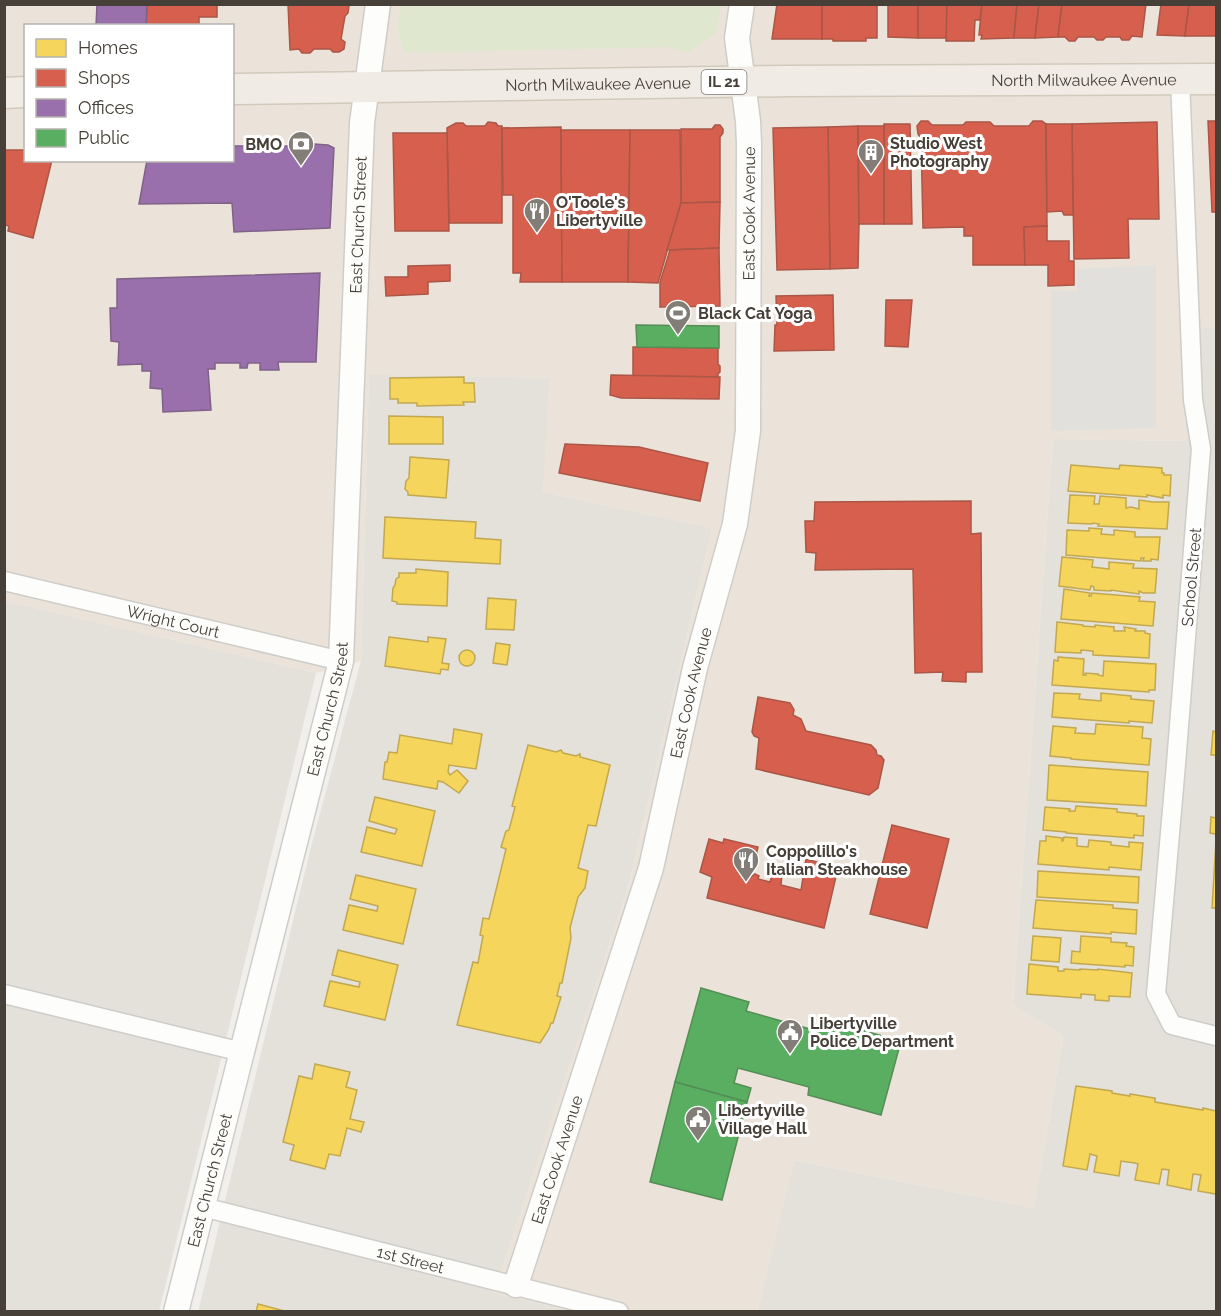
<svg xmlns="http://www.w3.org/2000/svg" width="1221" height="1316" font-family="Raleway,sans-serif">
  <style>
    .residential { fill: #e4e0da }
    .commercial { fill: #ebe3d9; fill-rule: evenodd }
    .green { fill: #dfe8ce }
    .parking { fill: #e2e0dc }
    .homes { fill: #f6d55c; stroke: #c1a851; stroke-width: 1.5 }
    .shops { fill: #d6604d; stroke: #ab5647; stroke-width: 1.5 }
    .offices { fill: #9970ab; stroke: #806288; stroke-width: 1.5 }
    .public { fill: #5aae61; stroke: #548d55; stroke-width: 1.5 }
    .lines { fill: none; stroke-linecap: round; stroke-linejoin: round }
    .minor-casing { stroke: #cfcdc9; stroke-width: 21 }
    .tertiary-casing { stroke: #cfcdc9; stroke-width: 27 }
    .primary-casing { stroke: #d1cabb; stroke-width: 33 }
    .minor { stroke: #fdfdfc; stroke-width: 18 }
    .tertiary { stroke: #fdfdfc; stroke-width: 24 }
    .primary { stroke: #f0ece5; stroke-width: 30 }
    .labels { text-anchor: middle; stroke-width: 6; stroke-linejoin: round; paint-order: stroke }
    .shield { fill: #fff; stroke: #7e7974; stroke-width: 1.5 }
    .shield-label { font-size: 15px; font-weight: bold; fill: #464038 }
    .street-label { font-size: 16px; fill: #464038; stroke: #fff }
    .poi-label { font-size: 16px; font-weight: bold; fill: #464038; stroke: #fff; text-anchor: start }
  </style>
  <rect width="100%" height="100%" fill="#f1efeb"/>
  <g class="residential">
    <polygon points="1216,327 1216,1311 757,1312 794,1160 1034,1208 1063,1036 1013,1005 1053,439 1186,441 1179,328"/>
    <polygon points="369,374 550,378 543,492 712,528 628,888 494,1293 570,1311 198,1312 311,847 361,661"/>
    <polygon points="5,601 316,673 159,1311 5,1312"/>
  </g>
  <path class="commercial" d="M 5,5 L 1216,5 L 1216,327 L 1180,328 L 1187,441 L 1053,439 L 1013,1005 L 1063,1036 L 1034,1208 L 795,1160 L 757,1311 L 570,1311 L 493,1293 L 628,888 L 712,528 L 543,492 L 549,378 L 369,375 L 361,661 L 316,673 L 5,601 ZM 26,26 L 232,26 L 232,160 L 26,160 Z"/>
  <polygon class="green" points="401,5 401,4 721,5 716,33 688,53 669,47 405,53 397,29"/>
  <polygon class="parking" points="1156,265 1156,428 1051,431 1051,290 1077,291 1077,269"/>
  <g class="homes">
    <polygon points="464,377 464,383 474,383 475,402 463,402 464,405 417,406 417,403 398,403 398,399 390,399 390,378"/>
    <polygon points="389,416 443,417 443,444 389,444"/>
    <polygon points="410,457 449,460 446,498 408,495 408,492 405,489 406,481 409,478"/>
    <polygon points="1071,465 1119,469 1120,465 1162,468 1162,473 1164,473 1164,475 1171,475 1170,496 1163,495 1163,498 1147,495 1147,497 1068,491"/>
    <polygon points="1070,495 1095,496 1094,504 1099,504 1100,496 1126,498 1126,508 1131,507 1139,509 1139,500 1153,502 1169,502 1167,529 1098,526 1099,524 1093,523 1092,524 1068,523"/>
    <polygon points="385,517 476,522 475,538 501,540 500,564 383,558"/>
    <polygon points="1089,528 1102,529 1101,534 1114,535 1114,530 1135,532 1135,537 1160,537 1158,560 1151,559 1151,561 1143,561 1144,558 1141,558 1141,561 1066,555 1067,530 1089,531"/>
    <polygon points="1062,557 1093,560 1092,567 1109,569 1109,562 1134,564 1133,568 1157,569 1155,593 1143,593 1139,591 1139,594 1111,590 1111,591 1094,590 1094,587 1091,586 1090,590 1059,586"/>
    <polygon points="416,569 448,572 447,606 397,604 397,602 392,601 393,588 395,585 396,579 399,577 399,573 416,573"/>
    <polygon points="1064,589 1090,593 1089,596 1091,596 1092,593 1140,597 1139,601 1155,602 1153,626 1061,619"/>
    <polygon points="488,598 516,600 514,630 486,629"/>
    <polygon points="1057,622 1083,625 1083,626 1095,627 1095,625 1114,627 1114,631 1125,631 1124,627 1136,629 1135,631 1145,631 1145,633 1150,634 1149,658 1093,655 1093,651 1081,650 1081,653 1055,652"/>
    <polygon points="389,637 428,642 428,637 446,639 442,663 449,664 448,670 441,669 440,674 385,666"/>
    <polygon points="496,643 510,645 507,665 493,663"/>
    <circle cx="467" cy="658" r="8"/>
    <polygon points="1058,657 1084,659 1083,675 1086,675 1085,673 1098,674 1098,675 1103,676 1104,661 1156,664 1155,690 1149,690 1149,692 1052,685 1054,660 1058,661"/>
    <polygon points="1054,693 1080,694 1079,699 1101,701 1101,693 1131,696 1131,699 1154,701 1152,723 1129,721 1129,723 1052,717"/>
    <polygon points="1096,724 1143,727 1142,738 1151,739 1149,765 1071,759 1071,758 1050,756 1053,726 1076,728 1075,733 1095,734"/>
    <polygon points="454,729 482,734 476,769 449,765 448,772 450,775 457,770 468,781 459,793 443,782 438,781 437,789 383,779 385,762 387,762 389,752 397,753 400,735 452,744"/>
    <polygon points="1213,731 1216,732 1216,755 1211,755"/>
    <polygon points="528,745 556,752 561,750 563,753 576,756 580,754 580,757 610,765 596,826 588,825 578,868 588,871 585,888 578,897 570,928 571,938 562,983 560,983 557,996 561,997 553,1023 551,1023 549,1029 540,1043 457,1025 473,962 478,963 483,936 480,935 483,918 489,919 506,849 501,847 506,831 509,830 515,807 512,806"/>
    <polygon points="1049,765 1148,772 1146,806 1047,800"/>
    <polygon points="375,797 435,811 422,866 361,852 367,827 395,834 397,829 369,821"/>
    <polygon points="1076,806 1117,809 1117,812 1137,814 1137,816 1144,816 1143,836 1134,835 1134,838 1066,833 1066,832 1043,830 1045,807 1070,809 1069,811 1075,811"/>
    <polygon points="1211,817 1216,818 1216,834 1210,833"/>
    <polygon points="1046,836 1062,838 1062,841 1063,841 1064,837 1077,838 1077,846 1088,847 1089,840 1111,842 1111,845 1129,847 1129,842 1143,843 1141,870 1109,867 1109,870 1038,864 1040,841 1046,841"/>
    <polygon points="1216,841 1216,908 1212,908"/>
    <polygon points="1038,871 1139,877 1138,903 1037,897"/>
    <polygon points="356,875 416,889 403,944 343,930 349,905 377,911 378,906 350,899"/>
    <polygon points="1036,900 1113,905 1113,908 1137,910 1136,934 1111,932 1111,934 1033,928"/>
    <polygon points="1033,936 1061,938 1059,962 1031,960"/>
    <polygon points="1081,936 1111,938 1111,942 1127,943 1126,946 1134,947 1133,966 1125,965 1125,967 1071,963 1072,951 1080,952"/>
    <polygon points="338,950 398,965 385,1020 324,1006 330,981 359,987 360,982 332,975"/>
    <polygon points="1029,964 1058,967 1058,971 1064,971 1064,969 1080,970 1080,969 1098,970 1098,969 1132,973 1130,997 1109,996 1109,1001 1095,1000 1095,995 1081,994 1081,998 1027,994"/>
    <polygon points="315,1064 350,1072 346,1087 357,1090 350,1119 364,1122 361,1132 347,1128 340,1156 329,1154 325,1169 290,1160 294,1145 283,1142 299,1076 312,1079"/>
    <polygon points="1076,1086 1112,1091 1112,1093 1130,1096 1130,1094 1154,1098 1155,1098 1155,1102 1203,1110 1203,1108 1216,1111 1216,1194 1198,1191 1201,1175 1193,1174 1191,1190 1167,1185 1169,1170 1162,1169 1159,1184 1135,1180 1138,1164 1135,1163 1121,1161 1119,1176 1094,1172 1097,1156 1090,1154 1087,1170 1063,1166"/>
    <polygon points="258,1304 288,1312 256,1312"/>
  </g>
  <g class="shops">
    <polygon points="147,4 217,4 217,17 199,17 199,26 146,26"/>
    <polygon points="288,4 348,4 349,6 348,13 345,16 341,39 345,42 344,49 339,52 333,52 330,49 314,49 310,53 302,53 299,49 290,50"/>
    <polygon points="777,4 822,4 822,39 772,39"/>
    <polygon points="822,4 877,4 877,38 866,38 866,41 833,41 833,39 822,39"/>
    <polygon points="888,4 918,4 918,38 888,37"/>
    <rect x="918" y="4" width="29" height="34"/>
    <polygon points="947,4 982,4 980,20 975,20 974,41 946,41"/>
    <polygon points="982,4 1017,4 1014,38 981,39 982,35 979,35"/>
    <polygon points="1017,4 1039,4 1035,38 1014,38"/>
    <polygon points="1039,4 1062,4 1058,37 1035,38"/>
    <polygon points="1062,4 1146,4 1142,37 1132,36 1129,40 1122,40 1120,37 1106,37 1103,40 1097,40 1094,37 1078,37 1075,41 1069,41 1065,37 1058,37"/>
    <polygon points="1161,4 1189,4 1185,36 1157,35"/>
    <polygon points="1189,4 1216,4 1216,36 1185,36"/>
    <polygon points="921,121 928,121 932,125 963,125 966,122 990,122 994,126 1029,126 1033,121 1042,121 1046,124 1047,226 1024,227 1025,265 973,265 973,236 964,236 964,227 923,228 921,138 918,134 917,126"/>
    <polygon points="1208,121 1216,121 1216,212 1212,212"/>
    <polygon points="488,122 496,123 498,126 502,126 502,223 449,223 447,128 456,123 463,123 466,126 485,126"/>
    <polygon points="1157,122 1159,219 1128,219 1129,258 1074,259 1072,124"/>
    <polygon points="884,124 910,124 912,224 884,224"/>
    <polygon points="1046,124 1072,124 1073,215 1064,215 1062,211 1047,212"/>
    <polygon points="715,125 720,125 723,129 723,133 720,137 720,202 681,203 681,129 712,129"/>
    <polygon points="858,126 859,224 858,268 830,269 828,127"/>
    <polygon points="858,126 884,126 884,224 859,224"/>
    <polygon points="561,127 562,282 520,282 521,273 513,273 513,195 503,195 502,128"/>
    <polygon points="828,127 830,269 777,270 773,128"/>
    <polygon points="561,130 630,130 628,282 562,282"/>
    <polygon points="630,130 680,130 681,203 658,283 628,282"/>
    <polygon points="393,133 447,133 449,231 395,231"/>
    <polygon points="4,150 26,150 26,160 52,160 33,238 8,231 9,226 4,225"/>
    <polygon points="720,202 719,248 667,250 681,203"/>
    <polygon points="1047,226 1047,241 1069,241 1069,261 1074,261 1074,285 1048,286 1048,265 1025,265 1024,227"/>
    <polygon points="719,248 720,306 660,307 660,282 670,250"/>
    <polygon points="450,265 450,281 428,282 428,294 386,296 385,277 408,277 408,266"/>
    <polygon points="833,295 834,350 774,351 775,325 777,325 776,296"/>
    <polygon points="886,300 912,300 908,347 885,346"/>
    <polygon points="633,347 718,348 718,364 720,366 720,372 718,374 718,377 633,376"/>
    <polygon points="611,375 720,377 719,399 621,398 610,395"/>
    <polygon points="565,444 639,447 708,463 700,501 559,473"/>
    <polygon points="971,501 971,534 981,533 982,672 966,672 966,682 942,681 943,672 915,673 913,569 815,570 816,553 806,552 805,521 814,521 815,502"/>
    <polygon points="758,697 790,703 794,710 793,715 801,719 806,731 871,745 876,750 877,755 881,756 884,760 878,788 869,795 756,769 759,738 754,736 752,732"/>
    <polygon points="892,825 949,839 927,928 870,914"/>
    <polygon points="709,839 723,843 724,839 758,847 751,877 755,874 759,876 758,879 770,882 773,872 782,874 781,885 801,890 806,859 838,868 824,928 707,898 712,877 700,872"/>
  </g>
  <g class="offices">
    <polygon points="97,4 147,4 146,26 96,26"/>
    <polygon points="314,144 328,145 334,148 330,228 234,232 232,203 139,204 147,160 232,160 232,146 314,146"/>
    <polygon points="320,273 316,362 278,362 279,370 260,370 260,363 248,363 247,368 240,368 240,363 215,363 215,369 208,369 211,410 163,412 162,389 150,388 151,371 142,371 142,364 118,365 119,342 111,341 110,308 117,308 117,279"/>
  </g>
  <g class="public">
    <polygon points="636,325 719,326 719,348 637,347"/>
    <polygon points="701,988 749,1002 746,1011 817,1031 821,1019 901,1041 881,1115 808,1095 809,1087 738,1068 734,1083 751,1088 747,1102 675,1082"/>
    <polygon points="675,1082 747,1102 722,1200 650,1182"/>
  </g>
  <g class="lines">
    <g class="minor-casing">
      <g id="minor">
        <polyline points="1180,79 1193,400 1201,449 1176,764 1156,994 1172,1025 1216,1036"/>
        <path id="s1" d="M 4,581 L 341,661"/>
        <polyline points="4,994 242,1052"/>
        <path id="s2" d="M 203,1207 L 619,1312"/>
      </g>
    </g>
    <g class="tertiary-casing">
      <g id="tertiary">
        <path id="s3" d="M 516,1285 L 651,868 L 695,668 L 735,524 L 748,431 L 749,144 L 748,121 L 737,38 L 742,4"/>
        <path id="s4" d="M 176,1312 L 341,661 L 362,123 L 378,4"/>
      </g>
    </g>
    <g class="primary-casing">
      <g id="primary">
        <path id="s5" d="M 232,89 L 788,81 L 1216,79"/>
        <polyline points="4,93 26,92"/>
      </g>
    </g>
    <use href="#minor" class="minor"/>
    <use href="#tertiary" class="tertiary"/>
    <use href="#primary" class="primary"/>
  </g>
  <defs>
    <g id="bank-pin" transform="scale(1.35)"><path d="M0 17L-7.5 6A9.5 9.5 0 1 1 7.5 6Z" fill="#827d77" stroke="#fff"/><path d="M-6-4H6V4H-6ZM0-2.3a2.3 2.3 0 1 0 0 4.6a2.3 2.3 0 1 0 0-4.6Z" fill="#fff"/></g>
    <g id="building-pin" transform="scale(1.35)"><path d="M0 17L-7.5 6A9.5 9.5 0 1 1 7.5 6Z" fill="#827d77" stroke="#fff"/><path d="M-4-6H4V6H1V3H-1V6H-4ZM-2.5-4.3h1.7v1.8h-1.7ZM.8-4.3h1.7v1.8H.8ZM-2.5-1h1.7V.8h-1.7ZM.8-1h1.7V.8H.8Z" fill="#fff"/></g>
    <g id="restaurant-pin" transform="scale(1.35)"><path d="M0 17L-7.5 6A9.5 9.5 0 1 1 7.5 6Z" fill="#827d77" stroke="#fff"/><path d="M-5-6h1v4h1v-4h1v4h1v-4h1v5L-1.5 .5V6h-2V.5L-5-1ZM5-6V6H3V1.5H1.5Q1.5-4 5-6Z" fill="#fff"/></g>
    <g id="stadium-pin" transform="scale(1.35)"><path d="M0 17L-7.5 6A9.5 9.5 0 1 1 7.5 6Z" fill="#827d77" stroke="#fff"/><path d="M0-5a6.5 5 0 1 0 0 10a6.5 5 0 1 0 0-10ZM-3.5-1.8h7v3.6h-7Z" fill="#fff"/></g>
    <g id="civic-pin" transform="scale(1.35)"><path d="M0 17L-7.5 6A9.5 9.5 0 1 1 7.5 6Z" fill="#827d77" stroke="#fff"/><path d="M-.6-6.5H3V-4.5H.6V-3L4-1V1h2V6H-6V1h2V-1L-.6-3ZM-1.2 2.5V6h2.4V2.5Z" fill="#fff"/></g>
  </defs>
  <g fill-rule="evenodd">
    <use href="#bank-pin" x="301" y="144"/>
    <use href="#building-pin" x="871" y="152"/>
    <use href="#restaurant-pin" x="537" y="211"/>
    <use href="#stadium-pin" x="678" y="313"/>
    <use href="#restaurant-pin" x="746" y="860"/>
    <use href="#civic-pin" x="790" y="1032"/>
    <use href="#civic-pin" x="698" y="1119"/>
  </g>
  <g class="labels">
    <rect class="shield" x="701.5" y="70" width="45" height="24" rx="4.5"/>
    <g class="shield-label">
      <text x="724" y="87">IL 21</text>
    </g>
    <g class="street-label">
      <text dy="6" stroke="none"><textPath href="#s5" startOffset="852">North Milwaukee Avenue</textPath></text>
      <text dy="6" stroke="none"><textPath href="#s5" startOffset="366">North Milwaukee Avenue</textPath></text>
      <text dy="6" stroke="none"><textPath href="#s3" startOffset="1104">East Cook Avenue</textPath></text>
      <text dy="6" stroke="none"><textPath href="#s4" startOffset="1108">East Church Street</textPath></text>
      <text transform="translate(1191 577) rotate(-85)" y="6">School Street</text>
      <text dy="6" stroke="none"><textPath href="#s1" startOffset="174">Wright Court</textPath></text>
      <text dy="6" stroke="none"><textPath href="#s3" startOffset="618">East Cook Avenue</textPath></text>
      <text dy="6" stroke="none"><textPath href="#s4" startOffset="622">East Church Street</textPath></text>
      <text dy="6" stroke="none"><textPath href="#s3" startOffset="132">East Cook Avenue</textPath></text>
      <text dy="6" stroke="none"><textPath href="#s4" startOffset="136">East Church Street</textPath></text>
      <text dy="6" stroke="none"><textPath href="#s2" startOffset="214">1st Street</textPath></text>
    </g>
    <g class="poi-label">
      <text x="890" y="149">Studio West<tspan x="890" dy="18">Photography</tspan></text>
      <text x="282" y="150" text-anchor="end">BMO</text>
      <text x="556" y="208">O'Toole's<tspan x="556" dy="18">Libertyville</tspan></text>
      <text x="698" y="319">Black Cat Yoga</text>
      <text x="766" y="857">Coppolillo's<tspan x="766" dy="18">Italian Steakhouse</tspan></text>
      <text x="810" y="1029">Libertyville<tspan x="810" dy="18">Police Department</tspan></text>
      <text x="718" y="1116">Libertyville<tspan x="718" dy="18">Village Hall</tspan></text>
    </g>
  </g>
  <rect width="1221" height="1316" fill="none" stroke="#464038" stroke-width="12"/>
  <rect x="24" y="24" width="210" height="138" fill="#ffffff" stroke="#b5b3af" stroke-width="1.5"/>
  <rect x="36" y="39" width="30" height="18" fill="#f6d55c" stroke="#b5b3af" stroke-width="1.5"/>
  <text x="78" y="54" font-size="18" fill="#464038">Homes</text>
  <rect x="36" y="69" width="30" height="18" fill="#d6604d" stroke="#b5b3af" stroke-width="1.5"/>
  <text x="78" y="84" font-size="18" fill="#464038">Shops</text>
  <rect x="36" y="99" width="30" height="18" fill="#9970ab" stroke="#b5b3af" stroke-width="1.5"/>
  <text x="78" y="114" font-size="18" fill="#464038">Offices</text>
  <rect x="36" y="129" width="30" height="18" fill="#5aae61" stroke="#b5b3af" stroke-width="1.5"/>
  <text x="78" y="144" font-size="18" fill="#464038">Public</text>
</svg>
